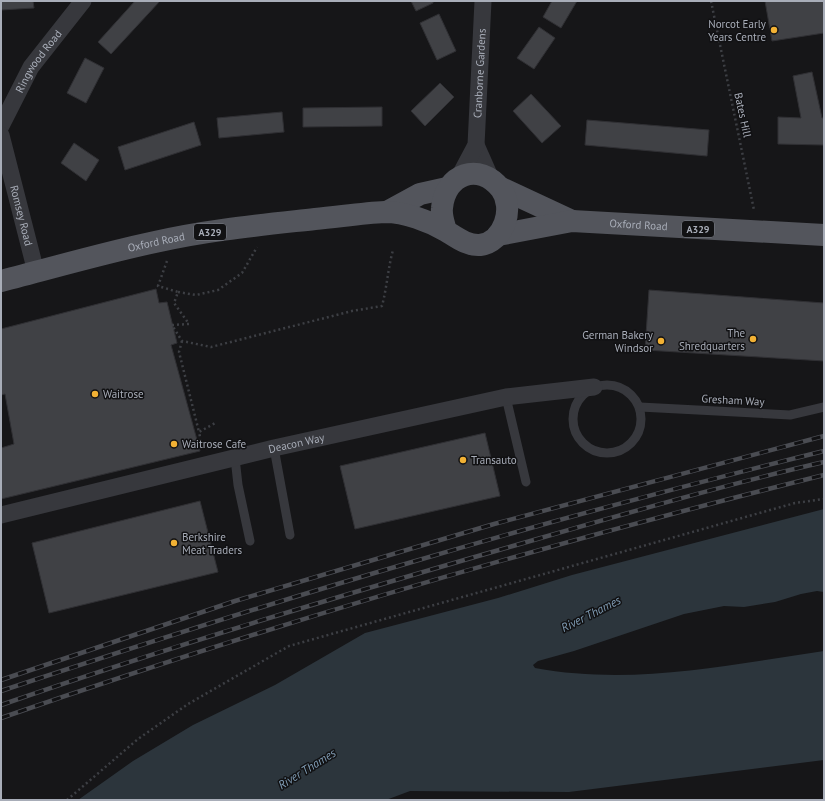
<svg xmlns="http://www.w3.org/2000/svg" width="825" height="801" font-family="'PT Sans',sans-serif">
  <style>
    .water { fill: #2c353c }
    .building { fill: #404145; stroke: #303034 }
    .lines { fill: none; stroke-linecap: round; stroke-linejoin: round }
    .path { stroke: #3d3f44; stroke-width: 2.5; stroke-dasharray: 2 3; stroke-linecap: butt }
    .lane { stroke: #37383d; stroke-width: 9 }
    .street { stroke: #37383d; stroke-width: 17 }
    .primary { stroke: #53555c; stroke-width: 22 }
    .rail-casing { stroke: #4a4c52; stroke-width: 4.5 }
    .rail { stroke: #111113; stroke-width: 3; stroke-dasharray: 9; stroke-linecap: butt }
    .poi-dot { fill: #f2b134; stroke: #111113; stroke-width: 1.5 }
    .labels { text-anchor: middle; stroke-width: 3; stroke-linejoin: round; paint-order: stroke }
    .shield { fill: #111113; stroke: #7b7e86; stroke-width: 1 }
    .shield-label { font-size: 10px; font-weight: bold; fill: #a8adb8 }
    .poi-label { font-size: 11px; fill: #a8adb8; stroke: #111113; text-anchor: start }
    .street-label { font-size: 11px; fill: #a8adb8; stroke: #111113 }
    .water-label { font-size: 12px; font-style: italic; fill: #7f9bb3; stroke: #111113 }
  </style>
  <rect width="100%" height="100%" fill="#161618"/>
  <path class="water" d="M 824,509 L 824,592 L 817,591 L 801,594 L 775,602 L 744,607 L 724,606 L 684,614 L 574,651 L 538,661 L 533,665 L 535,668 C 633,686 728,665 824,651 L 824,760 L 569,792 L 410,791 L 386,800 L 78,800 L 133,761 L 193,725 L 275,685 L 365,633 L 498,598 L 572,575 Z"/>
  <g class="building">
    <polygon points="1,1 33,1 34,8 1,10"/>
    <polygon points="135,1 160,1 111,54 98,42"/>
    <polygon points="411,1 433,1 433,3 416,11"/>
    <polygon points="552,1 577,1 561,28 543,17"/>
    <polygon points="765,1 824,1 824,33 772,41"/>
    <polygon points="439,14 456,51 437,60 420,23"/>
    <polygon points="539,27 555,38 534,69 517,58"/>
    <polygon points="85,58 104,68 86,103 67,93"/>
    <polygon points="812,72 822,118 824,118 824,145 778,144 778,117 801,118 793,76"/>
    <polygon points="440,83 454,97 425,126 411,111"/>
    <polygon points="531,94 561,126 542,143 513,111"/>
    <polygon points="382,107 382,126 303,127 303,108"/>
    <polygon points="282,112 284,132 219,138 217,118"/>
    <polygon points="587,120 709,130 707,156 585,145"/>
    <polygon points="194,122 201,145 125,170 118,147"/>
    <polygon points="74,143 99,160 86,181 61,163"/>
    <polygon points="156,289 159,303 167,302 177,343 171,345 200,451 1,499 1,448 14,444 5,394 1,395 1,329"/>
    <polygon points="649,290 824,303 824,361 645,350"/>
    <polygon points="485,433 500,496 355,529 340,466"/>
    <polygon points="200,501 218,572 49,613 32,543"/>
  </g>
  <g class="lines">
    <g class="path">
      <polyline points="711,1 754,210"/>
      <path d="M 167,261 L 158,286 L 178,292 L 174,303 L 189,324 L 172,325 L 182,341 L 211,347 L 352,311 L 382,306 C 387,287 388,268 393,250"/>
      <polyline points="178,292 196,295 218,290 242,273 257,247"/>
      <polyline points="182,341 179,352 199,432"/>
      <polyline points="202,446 199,432 217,422"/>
      <polyline points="67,800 138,739 188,704 289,646 795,503 824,499"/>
    </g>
    <g class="lane">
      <circle cx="607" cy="419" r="34"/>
      <polyline points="506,397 526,482"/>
      <polyline points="640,407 790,415 824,407"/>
      <polyline points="274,448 290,535"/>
      <polyline points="235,458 238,485 250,541"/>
    </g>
    <g class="street">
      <path id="s1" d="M 1,126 L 31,67 L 83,1"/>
      <path id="s2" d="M 1,135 L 36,272"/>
      <polyline points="476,145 491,179"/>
      <path id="s3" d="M 459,177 L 476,145 L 483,1"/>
      <path id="s4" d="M 1,515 L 274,448 L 506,397 L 594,387"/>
    </g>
    <g class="primary">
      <polyline points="501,188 572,221"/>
      <polyline points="387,212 420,194 447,188"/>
      <path id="s5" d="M 498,235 L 572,221 L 824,235"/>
      <path id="s6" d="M 1,281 C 52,268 103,253 155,242 C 207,230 261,225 315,219 C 338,217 362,213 385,212 C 405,212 429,221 446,231 C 456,237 467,246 480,245 C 504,242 515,208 501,189 C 479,161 445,174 442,208 C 441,216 444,223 446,231"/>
    </g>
    <g class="rail-casing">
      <g id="rail">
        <polyline points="1,680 235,601 494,524 824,436"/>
        <path d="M 1,691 C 137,646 274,602 412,562 C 548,522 686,485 824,451"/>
        <path d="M 1,705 C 165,648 332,598 499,550 C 607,519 715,487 824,462"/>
        <path d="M 1,718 C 272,624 546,544 824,475"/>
      </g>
    </g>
    <use href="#rail" class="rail"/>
  </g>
  <g class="poi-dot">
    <circle cx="774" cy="30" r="4"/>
    <circle cx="753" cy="339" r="4"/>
    <circle cx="661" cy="341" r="4"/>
    <circle cx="95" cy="394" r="4"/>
    <circle cx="174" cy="444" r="4"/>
    <circle cx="463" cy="460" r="4"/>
    <circle cx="174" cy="543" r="4"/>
  </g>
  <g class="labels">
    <g class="shield">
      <rect x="682" y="221" width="32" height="16" rx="3"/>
      <rect x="194" y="224" width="32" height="16" rx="3"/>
    </g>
    <g class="shield-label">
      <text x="698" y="233">A329</text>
      <text x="210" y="236">A329</text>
    </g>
    <g class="poi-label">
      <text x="766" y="28" text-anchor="end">Norcot Early<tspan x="766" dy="13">Years Centre</tspan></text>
      <text x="745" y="337" text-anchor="end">The<tspan x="745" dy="13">Shredquarters</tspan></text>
      <text x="653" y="339" text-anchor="end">German Bakery<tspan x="653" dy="13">Windsor</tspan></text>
      <text x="103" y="398">Waitrose</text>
      <text x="182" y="448">Waitrose Cafe</text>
      <text x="471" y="464">Transauto</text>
      <text x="182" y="541">Berkshire<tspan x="182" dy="13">Meat Traders</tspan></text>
    </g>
    <g class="street-label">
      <text dy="4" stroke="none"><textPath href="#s1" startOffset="75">Ringwood Road</textPath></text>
      <text dy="4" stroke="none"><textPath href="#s3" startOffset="108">Cranborne Gardens</textPath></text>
      <text transform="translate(743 115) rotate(78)" y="4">Bates Hill</text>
      <text dy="4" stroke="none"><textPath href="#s2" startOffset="83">Romsey Road</textPath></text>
      <text dy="4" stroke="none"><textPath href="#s5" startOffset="142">Oxford Road</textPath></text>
      <text dy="4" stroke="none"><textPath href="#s6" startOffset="160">Oxford Road</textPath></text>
      <text transform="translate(733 400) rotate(3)" y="4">Gresham Way</text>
      <text dy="4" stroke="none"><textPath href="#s4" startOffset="304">Deacon Way</textPath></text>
    </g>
    <g class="water-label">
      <text transform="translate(591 614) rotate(-27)" y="4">River Thames</text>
      <text transform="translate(307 769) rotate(-32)" y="4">River Thames</text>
    </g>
  </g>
  <rect width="825" height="801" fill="none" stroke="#a8adb8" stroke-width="4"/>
</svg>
